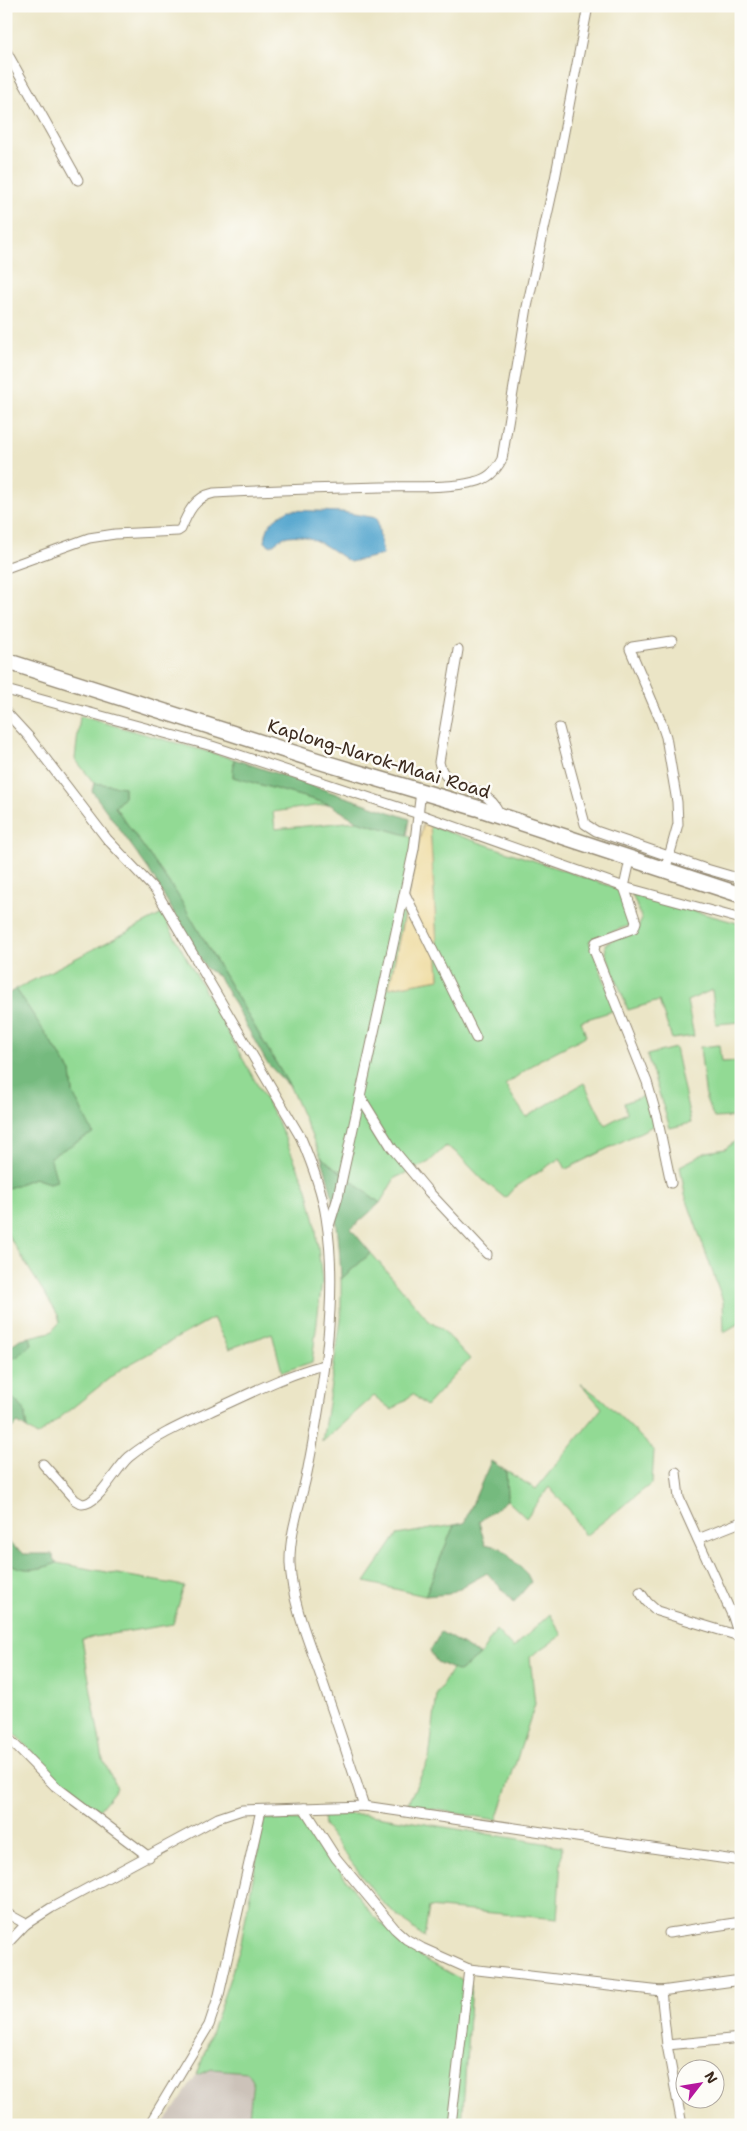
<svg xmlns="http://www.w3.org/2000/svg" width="747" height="2131" font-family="'Shantell Sans',sans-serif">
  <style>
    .industrial { fill: #ccc2b9 }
    .green { fill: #92da94; stroke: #668259 }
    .forest { fill: #75ba7e; stroke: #58724e }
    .sand { fill: #eeda9e; stroke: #94825e }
    .water { fill: #53a5ce; stroke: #476876 }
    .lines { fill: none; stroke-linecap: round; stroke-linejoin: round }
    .minor-casing { stroke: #938872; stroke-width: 11 }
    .trunk-casing { stroke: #938872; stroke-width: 18 }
    .minor { stroke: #fff; stroke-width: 9 }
    .trunk { stroke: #fff; stroke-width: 15 }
    .labels { text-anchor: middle; stroke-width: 5; stroke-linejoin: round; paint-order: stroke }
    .street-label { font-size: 18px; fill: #3b2a1e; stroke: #fdfcf7 }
  </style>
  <rect width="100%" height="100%" fill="#fdfcf7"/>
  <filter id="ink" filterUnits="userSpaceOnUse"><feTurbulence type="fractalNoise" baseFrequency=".02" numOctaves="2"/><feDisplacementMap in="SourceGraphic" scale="10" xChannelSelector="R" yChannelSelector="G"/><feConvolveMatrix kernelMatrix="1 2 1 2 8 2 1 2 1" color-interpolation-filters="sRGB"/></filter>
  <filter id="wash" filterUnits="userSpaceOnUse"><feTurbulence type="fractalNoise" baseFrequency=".0096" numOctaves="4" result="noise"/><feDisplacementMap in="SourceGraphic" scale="20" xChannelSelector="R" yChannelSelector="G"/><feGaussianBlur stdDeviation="1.12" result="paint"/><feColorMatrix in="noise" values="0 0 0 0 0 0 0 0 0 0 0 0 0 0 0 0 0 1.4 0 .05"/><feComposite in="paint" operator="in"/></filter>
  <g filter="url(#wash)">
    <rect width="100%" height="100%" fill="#ebe5c6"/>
    <polygon class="industrial" points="212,2069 248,2072 253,2080 248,2125 163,2125 197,2075"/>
    <g class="green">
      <polygon points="80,716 234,759 233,777 329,804 273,812 275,829 357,821 407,835 418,842 389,988 439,979 430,826 622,890 633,920 630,925 589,941 616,1010 581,1021 586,1036 541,1059 505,1085 526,1117 584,1083 605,1125 627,1113 624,1103 646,1095 655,1125 566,1169 560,1158 514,1188 505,1198 483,1180 457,1153 446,1146 429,1162 395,1178 380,1203 321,1157 290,1087 177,894 115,807 124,797 124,787 94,783 75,759"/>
      <polygon points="632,894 741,924 741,1022 716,1024 712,990 687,1001 694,1036 672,1039 659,1001 628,1010 606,953 605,944 638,928 642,919"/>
      <polygon points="162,914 278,1122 307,1189 315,1222 322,1281 312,1362 282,1372 272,1333 229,1349 213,1318 121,1369 37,1436 27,1429 24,1409 6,1392 6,1360 17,1357 32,1344 30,1337 51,1332 60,1322 58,1315 6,1232 6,1189 34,1178 49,1183 56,1181 50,1157 92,1133 73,1093 71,1072 16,989"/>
      <polygon points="719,1045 721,1062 741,1061 741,1322 724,1332 723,1301 685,1195 680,1166 707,1152 725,1149 738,1139 733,1117 714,1118 706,1099 700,1047"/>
      <polygon points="675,1048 691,1123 670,1128 647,1055"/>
      <polygon points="371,1253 429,1321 441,1328 470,1359 426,1406 413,1394 392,1410 374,1396 322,1442 341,1320 341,1279"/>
      <polygon points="580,1383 603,1400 654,1450 652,1483 585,1536 570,1511 549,1487 526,1518 507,1500 506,1471 536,1489 602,1408"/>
      <polygon points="454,1525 425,1596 365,1582 397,1535"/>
      <path d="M 6,1561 C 23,1573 38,1570 57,1563 L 184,1586 L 173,1624 L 82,1639 L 103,1760 L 117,1788 L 99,1810 L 71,1792 L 6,1725 Z"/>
      <polygon points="550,1614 562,1635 530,1657 535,1704 497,1820 407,1805 429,1759 437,1694 452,1669 459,1672 480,1655 496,1630 513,1648"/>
      <polygon points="364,1814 562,1846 557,1919 429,1907 424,1938 381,1901 324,1826 323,1815"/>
      <polygon points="264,1819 304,1821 372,1915 421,1957 471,1985 462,2125 248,2125 253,2080 248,2072 212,2069 197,2075 240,1948"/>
    </g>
    <g class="forest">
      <polygon points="234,759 410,819 407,835 357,821 329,804 233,777"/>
      <polygon points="94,783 124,787 124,797 115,807 177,894 290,1087 267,1063 219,977 206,968 149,870 92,791"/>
      <polygon points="16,989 71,1072 73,1093 93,1133 50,1157 57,1181 49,1183 34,1178 6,1189 6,995"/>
      <path d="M 321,1157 L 380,1203 L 351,1229 L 371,1253 L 341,1279 C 339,1235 336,1199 321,1157 Z"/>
      <polygon points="30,1337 32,1344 17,1357 6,1360 6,1349 20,1339"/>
      <polygon points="6,1392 24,1409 27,1429 18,1423 9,1430 6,1425"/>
      <polygon points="491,1461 506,1471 507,1500 479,1522 485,1544 501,1548 527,1574 531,1582 514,1602 487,1573 449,1594 425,1596 454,1525 464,1523"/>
      <path d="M 6,1534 L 9,1543 L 24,1554 L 52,1554 L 57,1563 C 38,1570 23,1573 6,1561 Z"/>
      <polygon points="441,1632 480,1655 459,1672 437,1662 430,1651"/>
    </g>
    <polygon class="sand" points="423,824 430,826 439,979 389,988"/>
    <path class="water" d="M 289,510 L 342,512 L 377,518 L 383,555 L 350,562 C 331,550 309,530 284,537 C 279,539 274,544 271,546 L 265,542 C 267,523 273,519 289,510 Z"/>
  </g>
  <g filter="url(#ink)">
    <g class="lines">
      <g class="minor-casing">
        <g id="minor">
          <polyline points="6,51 78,180"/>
          <path d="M 6,568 L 89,538 L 115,534 L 178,531 L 181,529 C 188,512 195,497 214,493 C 270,490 326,488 382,487 C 412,486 445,489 474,482 C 488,479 495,472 502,459 L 527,307 L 555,179 L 588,6"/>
          <path d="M 458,650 L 439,762 C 444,789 474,783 491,801 C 495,804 497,810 500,814"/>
          <polyline points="6,690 212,746 419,814 624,887 741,919"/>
          <path d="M 6,712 L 29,737 L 107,839 L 156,891 L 301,1138 C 312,1164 322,1190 326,1217 C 339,1296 323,1390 308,1468 C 302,1500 289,1531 290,1564 C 292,1603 308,1640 321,1677 C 336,1720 350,1762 364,1806"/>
          <polyline points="559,728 585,824 596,831 703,868 741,879"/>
          <polyline points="630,860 624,887 636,922 634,928 596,942 594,950 647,1082 657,1117 671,1183"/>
          <polyline points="665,871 678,824 677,802 666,737 661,722 630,649 632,647 672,641"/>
          <polyline points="405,894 476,1038"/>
          <polyline points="360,1096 392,1148 427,1190 487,1254"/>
          <polyline points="329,1226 338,1197 414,849 421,791"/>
          <path d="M 43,1464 L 75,1500 L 82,1504 C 98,1505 116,1468 129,1457 C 156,1435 190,1421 222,1406 C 255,1391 288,1374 324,1365"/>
          <polyline points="676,1472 679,1498 684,1509 733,1617 739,1636"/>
          <polyline points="698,1539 741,1522"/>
          <polyline points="640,1592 647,1602 657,1611 739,1636 740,1638"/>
          <polyline points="6,1736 55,1786 149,1857"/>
          <polyline points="304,1808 336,1858 395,1929 406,1939 422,1948 469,1969 661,1991 741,1980"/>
          <polyline points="6,1913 26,1924"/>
          <polyline points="669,1933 741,1922"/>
          <polyline points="6,1945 26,1924 51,1908 218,1818 242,1810 364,1806 741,1861"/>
          <polyline points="661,1991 667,2045 682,2125"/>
          <polyline points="667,2045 741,2038"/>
          <polyline points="149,2125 209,2025 219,1995 261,1810"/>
          <polyline points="451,2125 469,1969"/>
        </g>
      </g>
      <g class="trunk-casing">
        <polyline id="trunk" points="6,661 325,763 477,808 741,895"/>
      </g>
      <use href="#minor" class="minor"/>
      <use href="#trunk" class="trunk"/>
    </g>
  </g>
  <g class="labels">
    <g class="street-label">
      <text transform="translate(379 759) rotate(17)" y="6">Kaplong-Narok-Maai Road</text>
    </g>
  </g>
  <rect width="747" height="2131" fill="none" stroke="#fdfcf7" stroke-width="25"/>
  <g transform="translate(700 2084) rotate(59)"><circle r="24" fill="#fdfcf7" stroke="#afa8a0"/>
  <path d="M0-4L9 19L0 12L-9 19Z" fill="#b5179e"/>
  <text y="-8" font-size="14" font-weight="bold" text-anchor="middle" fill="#3b2a1e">N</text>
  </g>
</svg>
